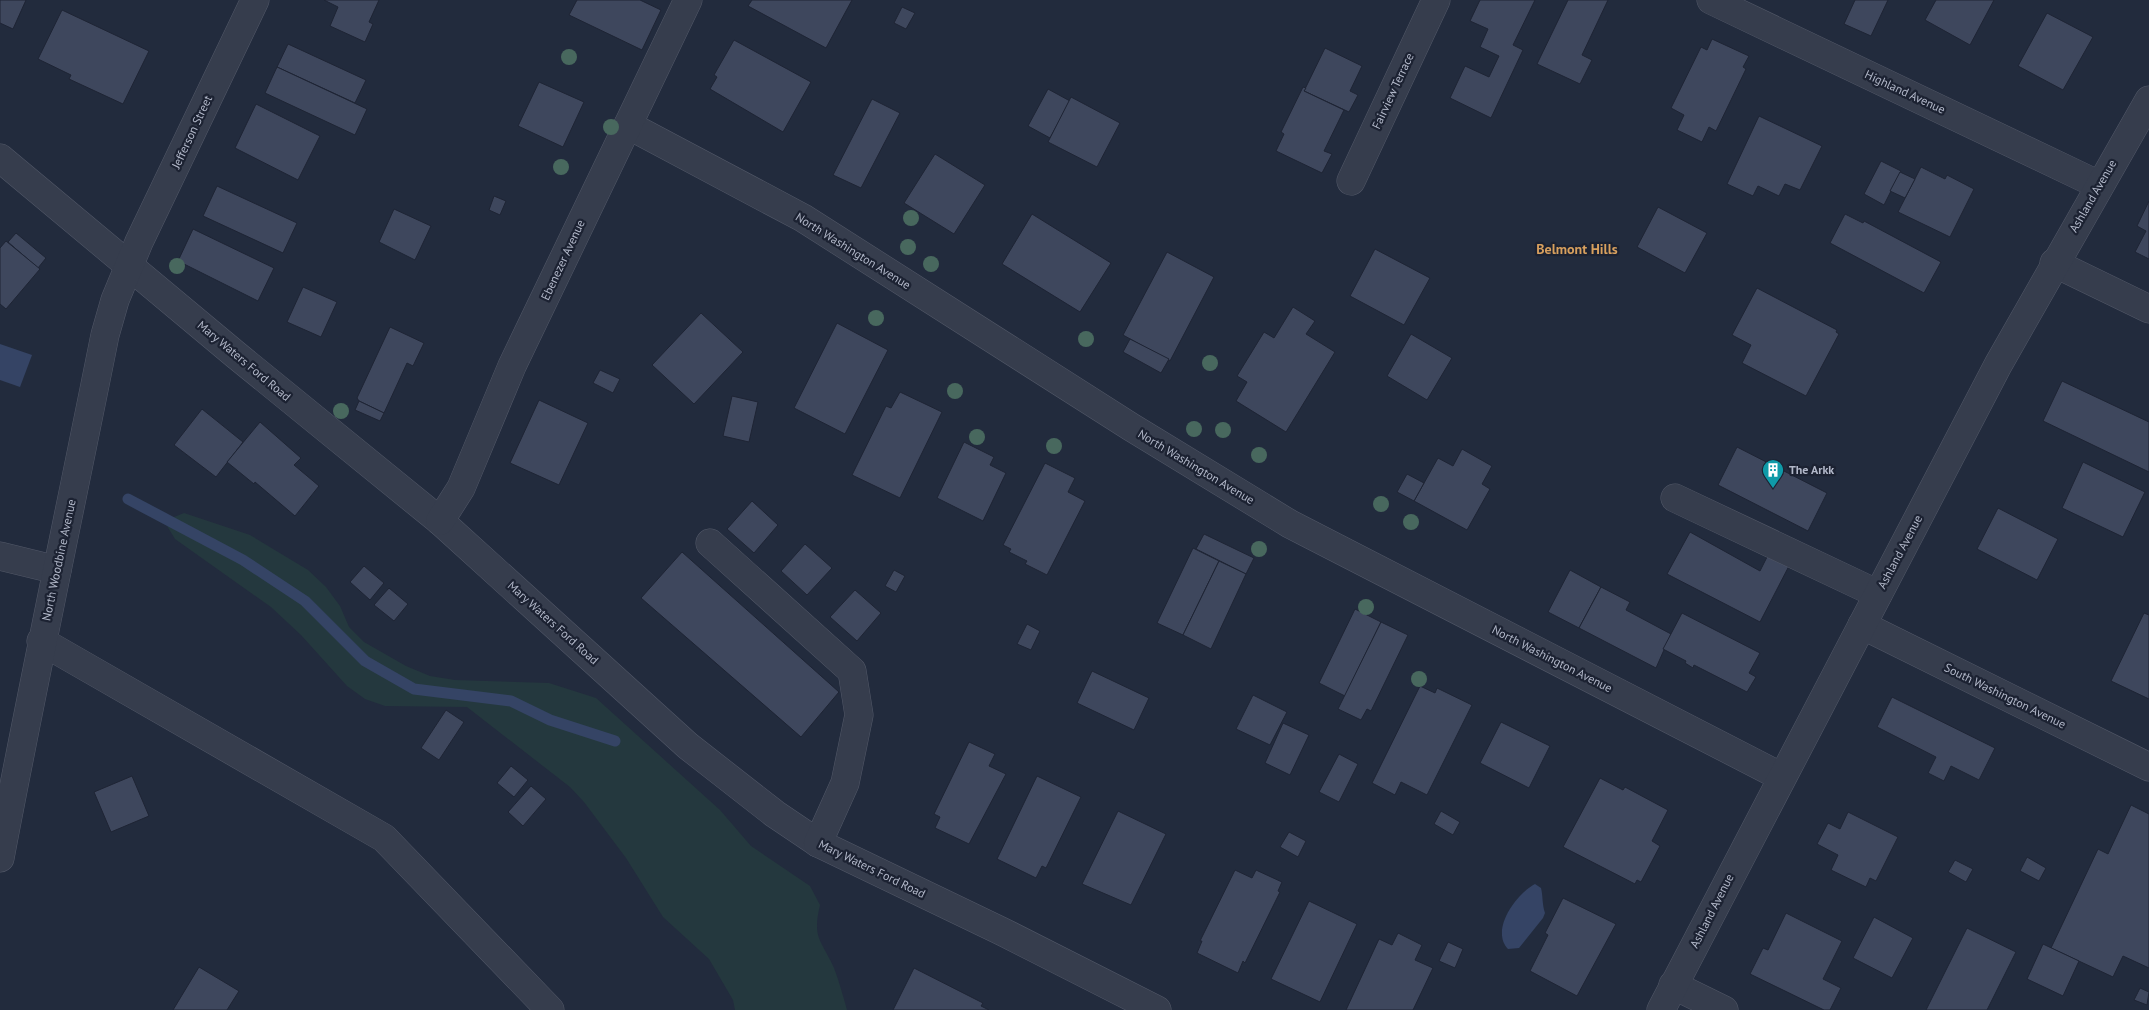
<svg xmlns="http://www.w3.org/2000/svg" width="2149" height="1010" font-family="'PT Sans',sans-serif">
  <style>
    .green { fill: #24383e }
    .water { fill: #354465 }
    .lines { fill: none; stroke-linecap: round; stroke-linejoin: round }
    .stream { stroke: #354465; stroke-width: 11 }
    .building { fill: #3e475d; stroke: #1e2434 }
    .minor-casing { stroke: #525868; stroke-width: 29 }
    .minor { stroke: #363d4d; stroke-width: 28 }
    .tree { fill: #48685e }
    .labels { text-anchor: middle; stroke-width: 4.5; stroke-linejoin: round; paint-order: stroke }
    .street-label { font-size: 12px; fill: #b2b8c9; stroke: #1c2232 }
    .poi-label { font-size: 12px; font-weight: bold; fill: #b2b8c9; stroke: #1c2232; text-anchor: start }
    .neighbourhood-label { font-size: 14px; font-weight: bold; fill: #d8a05e; stroke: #1c2232 }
  </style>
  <rect width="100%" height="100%" fill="#222b3d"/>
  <path class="green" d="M 184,513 L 250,535 L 308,570 L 326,587 L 340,606 L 349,627 L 364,642 L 406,666 L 430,676 L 455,680 L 549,683 L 596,698 L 720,810 L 751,846 L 810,886 L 820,905 C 812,939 821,939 834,968 C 839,981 843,996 847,1010 L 735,1010 L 733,1000 L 709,959 L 663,917 L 626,858 L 584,802 L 570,787 L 467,707 L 385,706 L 365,699 L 347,686 L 301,635 L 271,607 L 175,539 L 164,521 Z"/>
  <g class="water">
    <polygon points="0,344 32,355 20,387 0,380"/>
    <path d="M 1535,884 L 1541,888 C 1543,896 1542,904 1545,913 L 1543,918 L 1519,948 L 1508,949 C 1490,930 1516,894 1535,884 Z"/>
  </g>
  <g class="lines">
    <polyline class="stream" points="128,499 243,560 305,601 365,661 414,689 511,701 550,720 615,741"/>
  </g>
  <g class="building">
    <polygon points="0,0 26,0 13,29 0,23"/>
    <polygon points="324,0 379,0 369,22 373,24 365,42 330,26 338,7"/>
    <polygon points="577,0 640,0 661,10 642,50 569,15"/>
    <polygon points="752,0 852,0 826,48 748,6"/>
    <polygon points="1480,0 1535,0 1513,45 1523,50 1491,118 1450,98 1465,66 1489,77 1499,56 1480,47 1488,29 1470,21"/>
    <polygon points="1568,0 1608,0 1582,55 1592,60 1580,84 1537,64"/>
    <polygon points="1855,0 1888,0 1871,36 1844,24"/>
    <polygon points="1936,0 1994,0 1970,45 1925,20"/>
    <polygon points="902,7 915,13 906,29 894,23"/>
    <polygon points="62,10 149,51 123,104 69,79 71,75 38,59"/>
    <polygon points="2047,13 2093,37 2063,90 2018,66"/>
    <polygon points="1712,39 1749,56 1743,67 1746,69 1716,131 1709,127 1702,142 1677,130 1684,115 1671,108 1701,47 1707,50"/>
    <polygon points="734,40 811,82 783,132 710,89 717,77 714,75"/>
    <polygon points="288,44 366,80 355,103 277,67"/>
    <polygon points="1325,48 1362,66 1350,91 1358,95 1349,112 1304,91"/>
    <polygon points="277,67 367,109 355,135 265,93"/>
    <polygon points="539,82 584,102 563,147 518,126"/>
    <polygon points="1303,87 1306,88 1304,91 1344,110 1324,151 1332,154 1322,173 1276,151 1284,134 1281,132"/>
    <polygon points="1048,89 1070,101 1050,138 1028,126"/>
    <polygon points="1071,97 1120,123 1097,167 1048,142"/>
    <polygon points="872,99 900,113 861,188 833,175"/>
    <polygon points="256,104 320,136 298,180 235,148"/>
    <polygon points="1759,116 1822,146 1800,190 1785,184 1779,196 1758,186 1753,196 1727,184"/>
    <polygon points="935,154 985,185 954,234 904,203"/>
    <polygon points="1881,161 1901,171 1884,205 1864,194"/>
    <polygon points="1921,167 1945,179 1947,175 1974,189 1950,237 1898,212"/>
    <polygon points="1900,172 1915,179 1905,198 1890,191"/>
    <polygon points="217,186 297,223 283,253 203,216"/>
    <polygon points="494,196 506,201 500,215 489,210"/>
    <polygon points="2149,201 2149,259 2135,252 2146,231 2137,226"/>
    <polygon points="1658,207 1707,233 1685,273 1637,247"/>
    <polygon points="394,209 431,226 415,260 379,242"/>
    <polygon points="1032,214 1111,263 1080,312 1002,264"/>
    <polygon points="1845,214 1863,223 1864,221 1941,262 1924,293 1830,243"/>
    <polygon points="193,229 274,268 258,301 178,261"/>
    <polygon points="16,233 46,258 38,268 8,242"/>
    <polygon points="6,241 40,269 6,309 0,304 0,248"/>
    <polygon points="1375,249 1430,278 1404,325 1350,296"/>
    <polygon points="1167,252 1214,277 1170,361 1123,335"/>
    <polygon points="303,287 337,302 321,337 287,322"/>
    <polygon points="1757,288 1837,330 1836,332 1839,334 1806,396 1742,363 1751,345 1732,335"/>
    <polygon points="1293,307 1315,321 1306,334 1335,352 1286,432 1236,401 1247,382 1237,376 1264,332 1274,338"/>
    <polygon points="701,313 743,352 694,404 652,365"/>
    <polygon points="837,323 888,350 845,434 794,408"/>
    <polygon points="390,327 424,343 413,366 407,363 384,413 359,401 357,398"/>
    <polygon points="1411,334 1452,358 1427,400 1387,376"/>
    <polygon points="1130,339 1169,359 1161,373 1123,352"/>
    <polygon points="600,370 620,379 613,393 593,383"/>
    <polygon points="2062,381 2149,422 2149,472 2043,421"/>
    <polygon points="900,392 942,412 900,498 852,475 886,406 891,408"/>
    <polygon points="732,396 758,402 749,442 723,436"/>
    <polygon points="539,400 588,423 559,485 510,463"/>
    <polygon points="359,401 384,413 380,421 355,410"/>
    <polygon points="202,409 243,442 216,477 174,445"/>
    <polygon points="260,422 301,458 294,465 319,486 295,516 255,482 254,484 227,462"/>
    <polygon points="964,442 994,457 990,465 1006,473 983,521 937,498"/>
    <polygon points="1737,447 1827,493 1808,531 1718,485"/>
    <polygon points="1462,449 1492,466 1482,484 1490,489 1467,530 1414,501 1438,458 1453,466"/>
    <polygon points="2083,462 2145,492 2123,537 2062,508"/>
    <polygon points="1045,463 1075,478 1068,492 1085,501 1047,575 1025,564 1027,561 1009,552 1011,549 1003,545"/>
    <polygon points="1407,474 1424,483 1414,501 1397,492"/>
    <polygon points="752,501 778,525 754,553 727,529"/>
    <polygon points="1998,508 2058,539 2037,580 1977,549"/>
    <polygon points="1690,532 1760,571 1768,555 1789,566 1760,622 1667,574"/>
    <polygon points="1204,534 1254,558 1246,574 1196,549"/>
    <polygon points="805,544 832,568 807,595 781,571"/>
    <polygon points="1193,548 1219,561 1183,635 1157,623"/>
    <polygon points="682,552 839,692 801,737 641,598"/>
    <polygon points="1219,561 1246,574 1211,649 1183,635"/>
    <polygon points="364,566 384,583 370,600 350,582"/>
    <polygon points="894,570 905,576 896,592 885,586"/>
    <polygon points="1570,570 1601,587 1579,628 1548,612"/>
    <polygon points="1601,587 1630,602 1626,610 1671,634 1656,668 1579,628"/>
    <polygon points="389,588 408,604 394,621 374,605"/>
    <polygon points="855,590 881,613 857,641 830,617"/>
    <polygon points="1355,609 1381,622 1345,696 1319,683"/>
    <polygon points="1682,613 1760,653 1749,673 1756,677 1747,692 1694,665 1693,668 1685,663 1686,661 1663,649"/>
    <polygon points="2144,613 2149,615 2149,699 2111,681"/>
    <polygon points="1381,622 1408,635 1371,711 1367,709 1361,720 1338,709"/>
    <polygon points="1027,624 1040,631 1031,650 1017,644"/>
    <polygon points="1092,671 1149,698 1134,730 1077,703"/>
    <polygon points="1420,686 1435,693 1437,688 1472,705 1427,795 1401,782 1395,795 1372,783"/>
    <polygon points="1253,695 1287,712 1270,745 1236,729"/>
    <polygon points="1892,697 1995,748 1979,780 1951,766 1944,781 1928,773 1936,757 1877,727"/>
    <polygon points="446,710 464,722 439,760 421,748"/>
    <polygon points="1501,722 1550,746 1529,788 1480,763"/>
    <polygon points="1283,723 1309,735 1290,775 1265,763"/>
    <polygon points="969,742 995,754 989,766 1006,774 969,844 935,828 940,817 934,814"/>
    <polygon points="1339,754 1358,764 1339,802 1319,792"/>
    <polygon points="511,766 528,780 514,797 497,783"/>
    <polygon points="132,776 149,816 111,832 94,792"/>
    <polygon points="1037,776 1081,797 1046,868 1042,866 1036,878 997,859"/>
    <polygon points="1600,778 1623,790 1625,787 1668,810 1652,841 1660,846 1641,882 1637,880 1635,884 1563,847"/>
    <polygon points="531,786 546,799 523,826 508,812"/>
    <polygon points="2131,805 2149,814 2149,968 2123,956 2113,977 2051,948 2098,849 2108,854"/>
    <polygon points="1118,811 1166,834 1131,905 1082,884"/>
    <polygon points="1441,811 1460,822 1453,835 1434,824"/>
    <polygon points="1848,812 1898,837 1876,881 1870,878 1866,887 1831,870 1838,855 1817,844 1828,823 1840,829"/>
    <polygon points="1289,832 1306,841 1298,857 1280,847"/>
    <polygon points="2027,857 2046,868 2039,881 2020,871"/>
    <polygon points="1955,860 1973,869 1966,882 1948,872"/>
    <polygon points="1235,870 1252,878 1256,870 1282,882 1278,891 1280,892 1245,963 1243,961 1238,973 1197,953 1202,941 1200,941"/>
    <polygon points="1563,898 1616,924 1577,996 1530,971 1548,935 1545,933"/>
    <polygon points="1309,901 1357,924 1320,1002 1271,979"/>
    <polygon points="1786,913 1842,941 1823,979 1841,988 1830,1010 1824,1010 1750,974 1763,948 1768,950"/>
    <polygon points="1874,917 1913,938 1892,978 1853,958"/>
    <polygon points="1967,928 2016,952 1987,1010 1926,1010"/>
    <polygon points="1398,933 1422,945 1415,960 1433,968 1413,1010 1346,1010 1379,939 1392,945"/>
    <polygon points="1448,942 1463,949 1455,968 1439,961"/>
    <polygon points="2043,944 2079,961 2063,996 2027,979"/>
    <polygon points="199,967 239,991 227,1010 173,1010"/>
    <polygon points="914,968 983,1003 981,1006 989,1010 893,1010"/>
    <polygon points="2140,988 2149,992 2147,1005 2134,1000"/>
  </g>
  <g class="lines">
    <g class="minor-casing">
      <g id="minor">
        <polyline points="1711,0 2099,185"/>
        <polyline points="628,125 803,218 1131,427 1290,524 1782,777"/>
        <polyline points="0,158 236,355 440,521 688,746 775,814 818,843 1001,931 1157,1010"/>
        <polyline points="1351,181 1436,0"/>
        <polyline points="2054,263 2149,309"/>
        <polyline points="1675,498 1878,594"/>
        <polyline points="440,521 461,488 512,366 688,0"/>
        <polyline points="710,543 852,671 859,715 845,783 818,843"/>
        <polyline points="0,556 57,570"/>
        <polyline points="1862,625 2149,767"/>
        <polyline points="41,641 384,838 550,1010"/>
        <path d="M 0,858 C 33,683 70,510 105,335 L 115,300 L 139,242 L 255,0"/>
        <polyline points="1673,985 1724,1010"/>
        <polyline points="1661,1010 1998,365 2149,100"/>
      </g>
    </g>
    <use href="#minor" class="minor"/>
  </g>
  <g class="tree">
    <circle cx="569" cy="57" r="8"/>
    <circle cx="611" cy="127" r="8"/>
    <circle cx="561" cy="167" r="8"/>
    <circle cx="911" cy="218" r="8"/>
    <circle cx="908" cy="247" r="8"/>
    <circle cx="931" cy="264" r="8"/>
    <circle cx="177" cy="266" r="8"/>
    <circle cx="876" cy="318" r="8"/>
    <circle cx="1086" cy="339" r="8"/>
    <circle cx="1210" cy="363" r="8"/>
    <circle cx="955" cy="391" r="8"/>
    <circle cx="341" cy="411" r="8"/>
    <circle cx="1194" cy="429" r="8"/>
    <circle cx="1223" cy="430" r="8"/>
    <circle cx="977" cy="437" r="8"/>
    <circle cx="1054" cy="446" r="8"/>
    <circle cx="1259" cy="455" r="8"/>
    <circle cx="1381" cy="504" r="8"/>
    <circle cx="1411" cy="522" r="8"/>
    <circle cx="1259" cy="549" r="8"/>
    <circle cx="1366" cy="607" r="8"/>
    <circle cx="1419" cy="679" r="8"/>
  </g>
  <defs>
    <g id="building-pin" transform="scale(1.125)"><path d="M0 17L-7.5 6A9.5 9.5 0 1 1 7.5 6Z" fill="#0f9aa8" stroke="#1c2232"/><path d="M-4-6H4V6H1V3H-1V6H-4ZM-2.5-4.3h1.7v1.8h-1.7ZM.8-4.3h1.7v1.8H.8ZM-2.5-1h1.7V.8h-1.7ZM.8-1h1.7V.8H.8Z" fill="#fff"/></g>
  </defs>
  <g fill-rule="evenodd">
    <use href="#building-pin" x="1773" y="470"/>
  </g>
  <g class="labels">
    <g class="street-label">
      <text transform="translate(1393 91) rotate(-65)" y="4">Fairview Terrace</text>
      <text transform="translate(1905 92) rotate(25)" y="4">Highland Avenue</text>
      <text transform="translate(192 132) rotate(-65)" y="4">Jefferson Street</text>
      <text transform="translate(2093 196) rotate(-60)" y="4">Ashland Avenue</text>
      <text transform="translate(853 251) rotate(32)" y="4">North Washington Avenue</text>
      <text transform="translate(563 260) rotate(-65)" y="4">Ebenezer Avenue</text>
      <text transform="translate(244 361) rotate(40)" y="4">Mary Waters Ford Road</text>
      <text transform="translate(1196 467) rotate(31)" y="4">North Washington Avenue</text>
      <text transform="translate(1900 552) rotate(-62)" y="4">Ashland Avenue</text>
      <text transform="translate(59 560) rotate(-78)" y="4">North Woodbine Avenue</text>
      <text transform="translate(553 623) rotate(42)" y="4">Mary Waters Ford Road</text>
      <text transform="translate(1552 659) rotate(27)" y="4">North Washington Avenue</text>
      <text transform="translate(2005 696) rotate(26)" y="4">South Washington Avenue</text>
      <text transform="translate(872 869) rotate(26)" y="4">Mary Waters Ford Road</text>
      <text transform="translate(1712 911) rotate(-63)" y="4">Ashland Avenue</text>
    </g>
    <g class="poi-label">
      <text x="1789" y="474">The Arkk</text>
    </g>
    <g class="neighbourhood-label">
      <text x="1577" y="254">Belmont Hills</text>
    </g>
  </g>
</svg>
